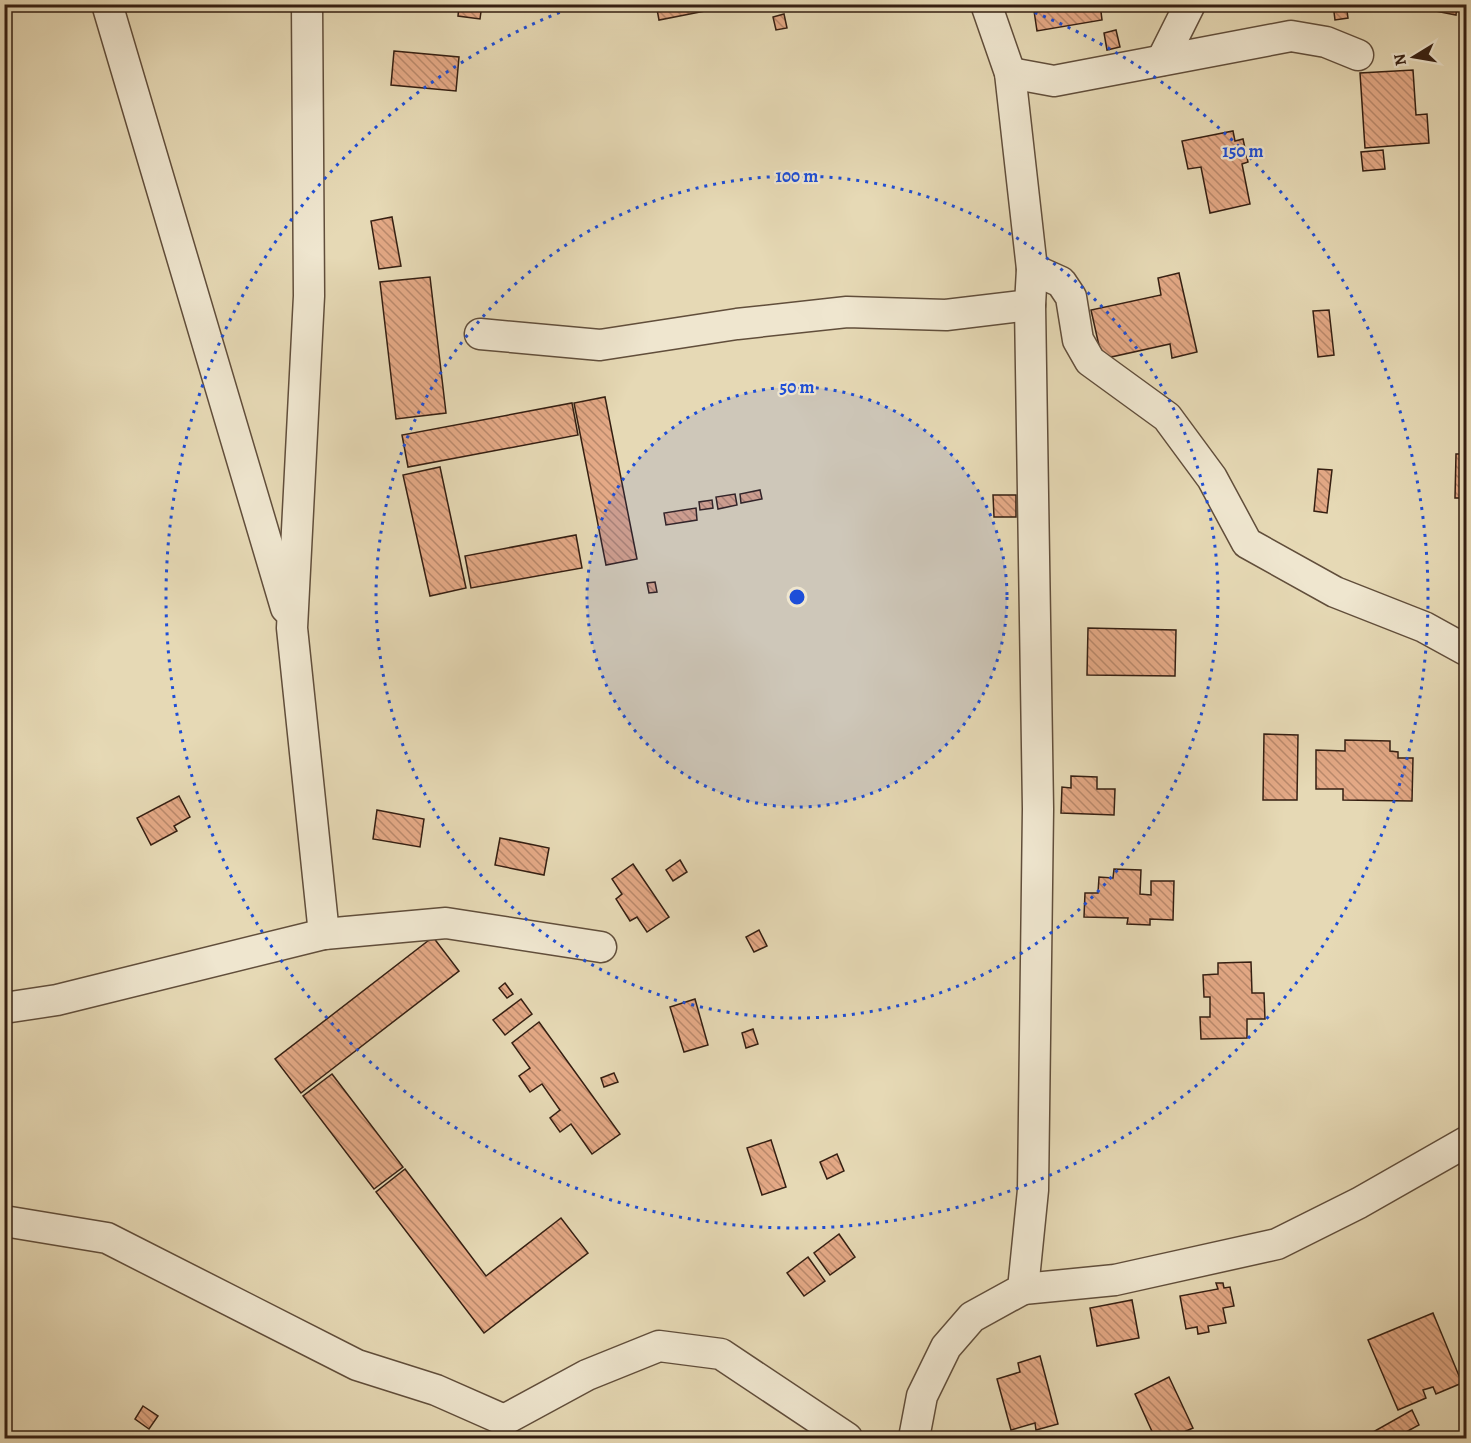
<svg xmlns="http://www.w3.org/2000/svg" width="1471" height="1443" font-family="Alegreya,serif">
  <style>
    .building { fill: url(#building-back-hatch); stroke: #351f12; stroke-width: 1.5 }
    .lines { fill: none; stroke-linecap: round; stroke-linejoin: round }
    .minor-casing { stroke: #614e3b; stroke-width: 33 }
    .minor { stroke: #efe6cf; stroke-width: 30 }
    .ring { fill: none; stroke: #1d4ed8; stroke-width: 3; stroke-dasharray: 3 6 }
    .centre { fill: #1d4ed8; stroke: #efe6cf; stroke-width: 3 }
    .ring-label { font-size: 18px; text-anchor: middle; font-weight: bold; fill: #1d4ed8; stroke: #efe6cf; stroke-width: 4.5; stroke-linejoin: round; paint-order: stroke }
  </style>
  <defs>
    <pattern id="building-back-hatch" width="6" height="6" patternUnits="userSpaceOnUse" patternTransform="scale(1.5)"><rect width="6" height="6" fill="#e4a986"/><path d="M-1 5l2 2M0 0l6 6M5-1l2 2" fill="none" stroke="#ba896c"/></pattern>
  </defs>
  <rect width="100%" height="100%" fill="#e6d9b5"/>
  <filter id="stains"><feTurbulence type="fractalNoise" baseFrequency=".00333" numOctaves="4"/><feColorMatrix values="0 0 0 0 .2 0 0 0 0 .09 0 0 0 0 .02 0 0 0 .5 -.17"/></filter>
  <radialGradient id="worn" r=".72"><stop offset=".6" stop-color="#630" stop-opacity="0"/><stop offset="1" stop-color="#630" stop-opacity=".3"/></radialGradient>
  <g class="building">
    <polygon points="451,4 482,4 480,19 458,16 459,6"/>
    <polygon points="656,4 731,4 731,6 659,20"/>
    <polygon points="1033,4 1100,4 1102,20 1037,31"/>
    <polygon points="1333,4 1346,4 1348,18 1335,20"/>
    <polygon points="1426,4 1457,4 1456,15 1425,9"/>
    <polygon points="784,14 787,28 776,30 773,17"/>
    <polygon points="1116,30 1120,47 1107,50 1104,33"/>
    <polygon points="394,51 459,57 456,91 391,85"/>
    <polygon points="1413,70 1416,115 1427,114 1429,143 1365,148 1360,73"/>
    <polygon points="1233,131 1235,141 1243,139 1248,162 1242,164 1250,204 1210,213 1201,167 1188,169 1182,141"/>
    <polygon points="1383,150 1385,169 1363,171 1361,152"/>
    <polygon points="392,217 401,266 379,269 371,221"/>
    <polygon points="1179,273 1197,352 1172,358 1170,344 1102,359 1091,310 1161,295 1158,278"/>
    <polygon points="430,277 446,413 396,419 380,282"/>
    <polygon points="1329,310 1334,355 1318,357 1313,311"/>
    <polygon points="605,397 637,559 606,565 574,403"/>
    <polygon points="572,403 578,435 408,467 402,435"/>
    <polygon points="1456,454 1466,454 1466,498 1455,498"/>
    <polygon points="440,467 466,588 430,596 403,475"/>
    <polygon points="1318,469 1332,470 1327,513 1314,511"/>
    <polygon points="760,490 762,499 741,503 740,494"/>
    <polygon points="735,494 737,505 718,509 716,497"/>
    <polygon points="993,495 1016,495 1016,517 994,517"/>
    <polygon points="712,500 713,508 700,510 699,502"/>
    <polygon points="696,508 697,520 666,525 664,513"/>
    <polygon points="576,535 582,568 471,588 465,556"/>
    <polygon points="655,582 657,592 649,593 647,583"/>
    <polygon points="1088,628 1176,630 1175,676 1087,675"/>
    <polygon points="1264,734 1298,735 1297,800 1263,800"/>
    <polygon points="1345,740 1390,741 1390,751 1398,752 1398,758 1413,758 1412,801 1343,800 1343,789 1316,789 1316,750 1345,751"/>
    <polygon points="1071,776 1097,777 1097,789 1115,789 1114,815 1061,813 1062,787 1071,788"/>
    <polygon points="179,796 190,817 174,826 177,831 151,845 137,818"/>
    <polygon points="377,810 424,819 420,847 373,839"/>
    <polygon points="500,838 549,848 544,875 495,865"/>
    <polygon points="680,860 687,872 673,881 666,870"/>
    <polygon points="633,864 669,917 647,932 637,917 630,921 616,899 622,894 612,879"/>
    <polygon points="1114,869 1141,870 1140,894 1151,895 1151,881 1174,881 1173,920 1150,919 1150,925 1127,924 1128,918 1084,917 1085,893 1098,893 1099,877 1113,878"/>
    <polygon points="759,930 767,946 754,952 746,937"/>
    <polygon points="433,937 459,971 301,1093 275,1059"/>
    <polygon points="1251,962 1252,993 1264,993 1265,1019 1247,1019 1247,1038 1201,1039 1200,1017 1210,1017 1210,997 1204,997 1203,975 1218,974 1218,963"/>
    <polygon points="505,983 513,994 507,998 499,988"/>
    <polygon points="521,999 532,1014 505,1035 493,1020"/>
    <polygon points="695,999 708,1045 684,1052 670,1007"/>
    <polygon points="539,1022 620,1134 592,1154 571,1124 560,1132 550,1118 560,1110 542,1084 530,1092 519,1076 530,1068 512,1043"/>
    <polygon points="753,1029 758,1044 746,1048 742,1033"/>
    <polygon points="614,1073 618,1082 604,1087 601,1078"/>
    <polygon points="332,1074 403,1167 374,1189 303,1096"/>
    <polygon points="771,1140 786,1187 762,1195 747,1148"/>
    <polygon points="837,1154 844,1171 827,1179 820,1162"/>
    <polygon points="405,1169 486,1276 561,1218 588,1253 484,1333 376,1192"/>
    <polygon points="839,1234 855,1257 830,1275 814,1253"/>
    <polygon points="808,1257 825,1281 804,1296 787,1273"/>
    <polygon points="1216,1283 1223,1283 1224,1288 1230,1287 1234,1306 1223,1308 1226,1323 1208,1326 1209,1332 1198,1334 1197,1327 1186,1329 1180,1296 1218,1289"/>
    <polygon points="1132,1300 1139,1338 1097,1346 1090,1308"/>
    <polygon points="1433,1313 1462,1383 1436,1394 1433,1387 1423,1390 1426,1398 1398,1410 1368,1340"/>
    <polygon points="1040,1356 1058,1424 1036,1430 1035,1423 1011,1430 997,1379 1020,1372 1018,1363"/>
    <polygon points="1169,1377 1193,1428 1170,1438 1155,1438 1135,1394"/>
    <polygon points="143,1406 158,1416 149,1429 135,1419"/>
    <polygon points="1412,1410 1419,1425 1395,1438 1377,1438 1373,1432"/>
  </g>
  <g class="lines">
    <g class="minor-casing">
      <g id="minor">
        <polyline points="107,4 286,608"/>
        <polyline points="307,4 309,296 292,628 324,934"/>
        <polyline points="1162,60 1190,4"/>
        <polyline points="1010,73 1054,81 1291,36 1326,42 1358,55"/>
        <polyline points="1032,269 1061,282 1071,297 1078,340 1090,361 1167,417 1212,478 1247,543 1335,592 1424,627 1466,650"/>
        <polyline points="480,334 600,345 737,324 847,312 946,315 1030,305"/>
        <polyline points="4,1008 57,1000 324,934 446,923 601,947"/>
        <polyline points="4,1221 107,1238 357,1365 436,1390 504,1420 587,1375 659,1346 721,1354 847,1438"/>
        <polyline points="1023,1289 1115,1280 1277,1244 1359,1203 1466,1142"/>
        <polyline points="914,1438 922,1396 946,1347 972,1317 1023,1289 1033,1190 1038,809 1030,305 1032,269 1010,73 986,4"/>
      </g>
    </g>
    <use href="#minor" class="minor"/>
  </g>
  <circle cx="797" cy="597" r="210" fill="#1d4ed8" fill-opacity=".12"/>
  <g class="ring">
    <circle cx="797" cy="597" r="210"/>
    <circle cx="797" cy="597" r="421"/>
    <path d="M1018 6A631 631 0 1 1 576 6"/>
  </g>
  <circle cx="797" cy="597" r="9" class="centre"/>
  <g class="ring-label">
    <text x="1243" y="157">150 m</text>
    <text x="797" y="182">100 m</text>
    <text x="797" y="393">50 m</text>
  </g>
  <rect width="1471" height="1443" fill="none" stroke="#e6d9b5" stroke-width="24"/>
  <rect x="6" y="6" width="1459" height="1431" fill="none" stroke="#351f12" stroke-width="3"/>
  <rect x="12" y="12" width="1447" height="1419" fill="none" stroke="#351f12" stroke-width="1.5"/>
  <g transform="translate(1414 57) rotate(259)" stroke="#efe6cf" stroke-width="4.5" paint-order="stroke">
  <path d="M0-4.5L10 22L0 15L-10 22Z" fill="#351f12"/>
  <text y="-9" font-size="16" font-weight="bold" text-anchor="middle" fill="#351f12">N</text>
  </g>
  <rect width="100%" height="100%" filter="url(#stains)"/>
  <rect width="100%" height="100%" fill="url(#worn)"/>
</svg>
